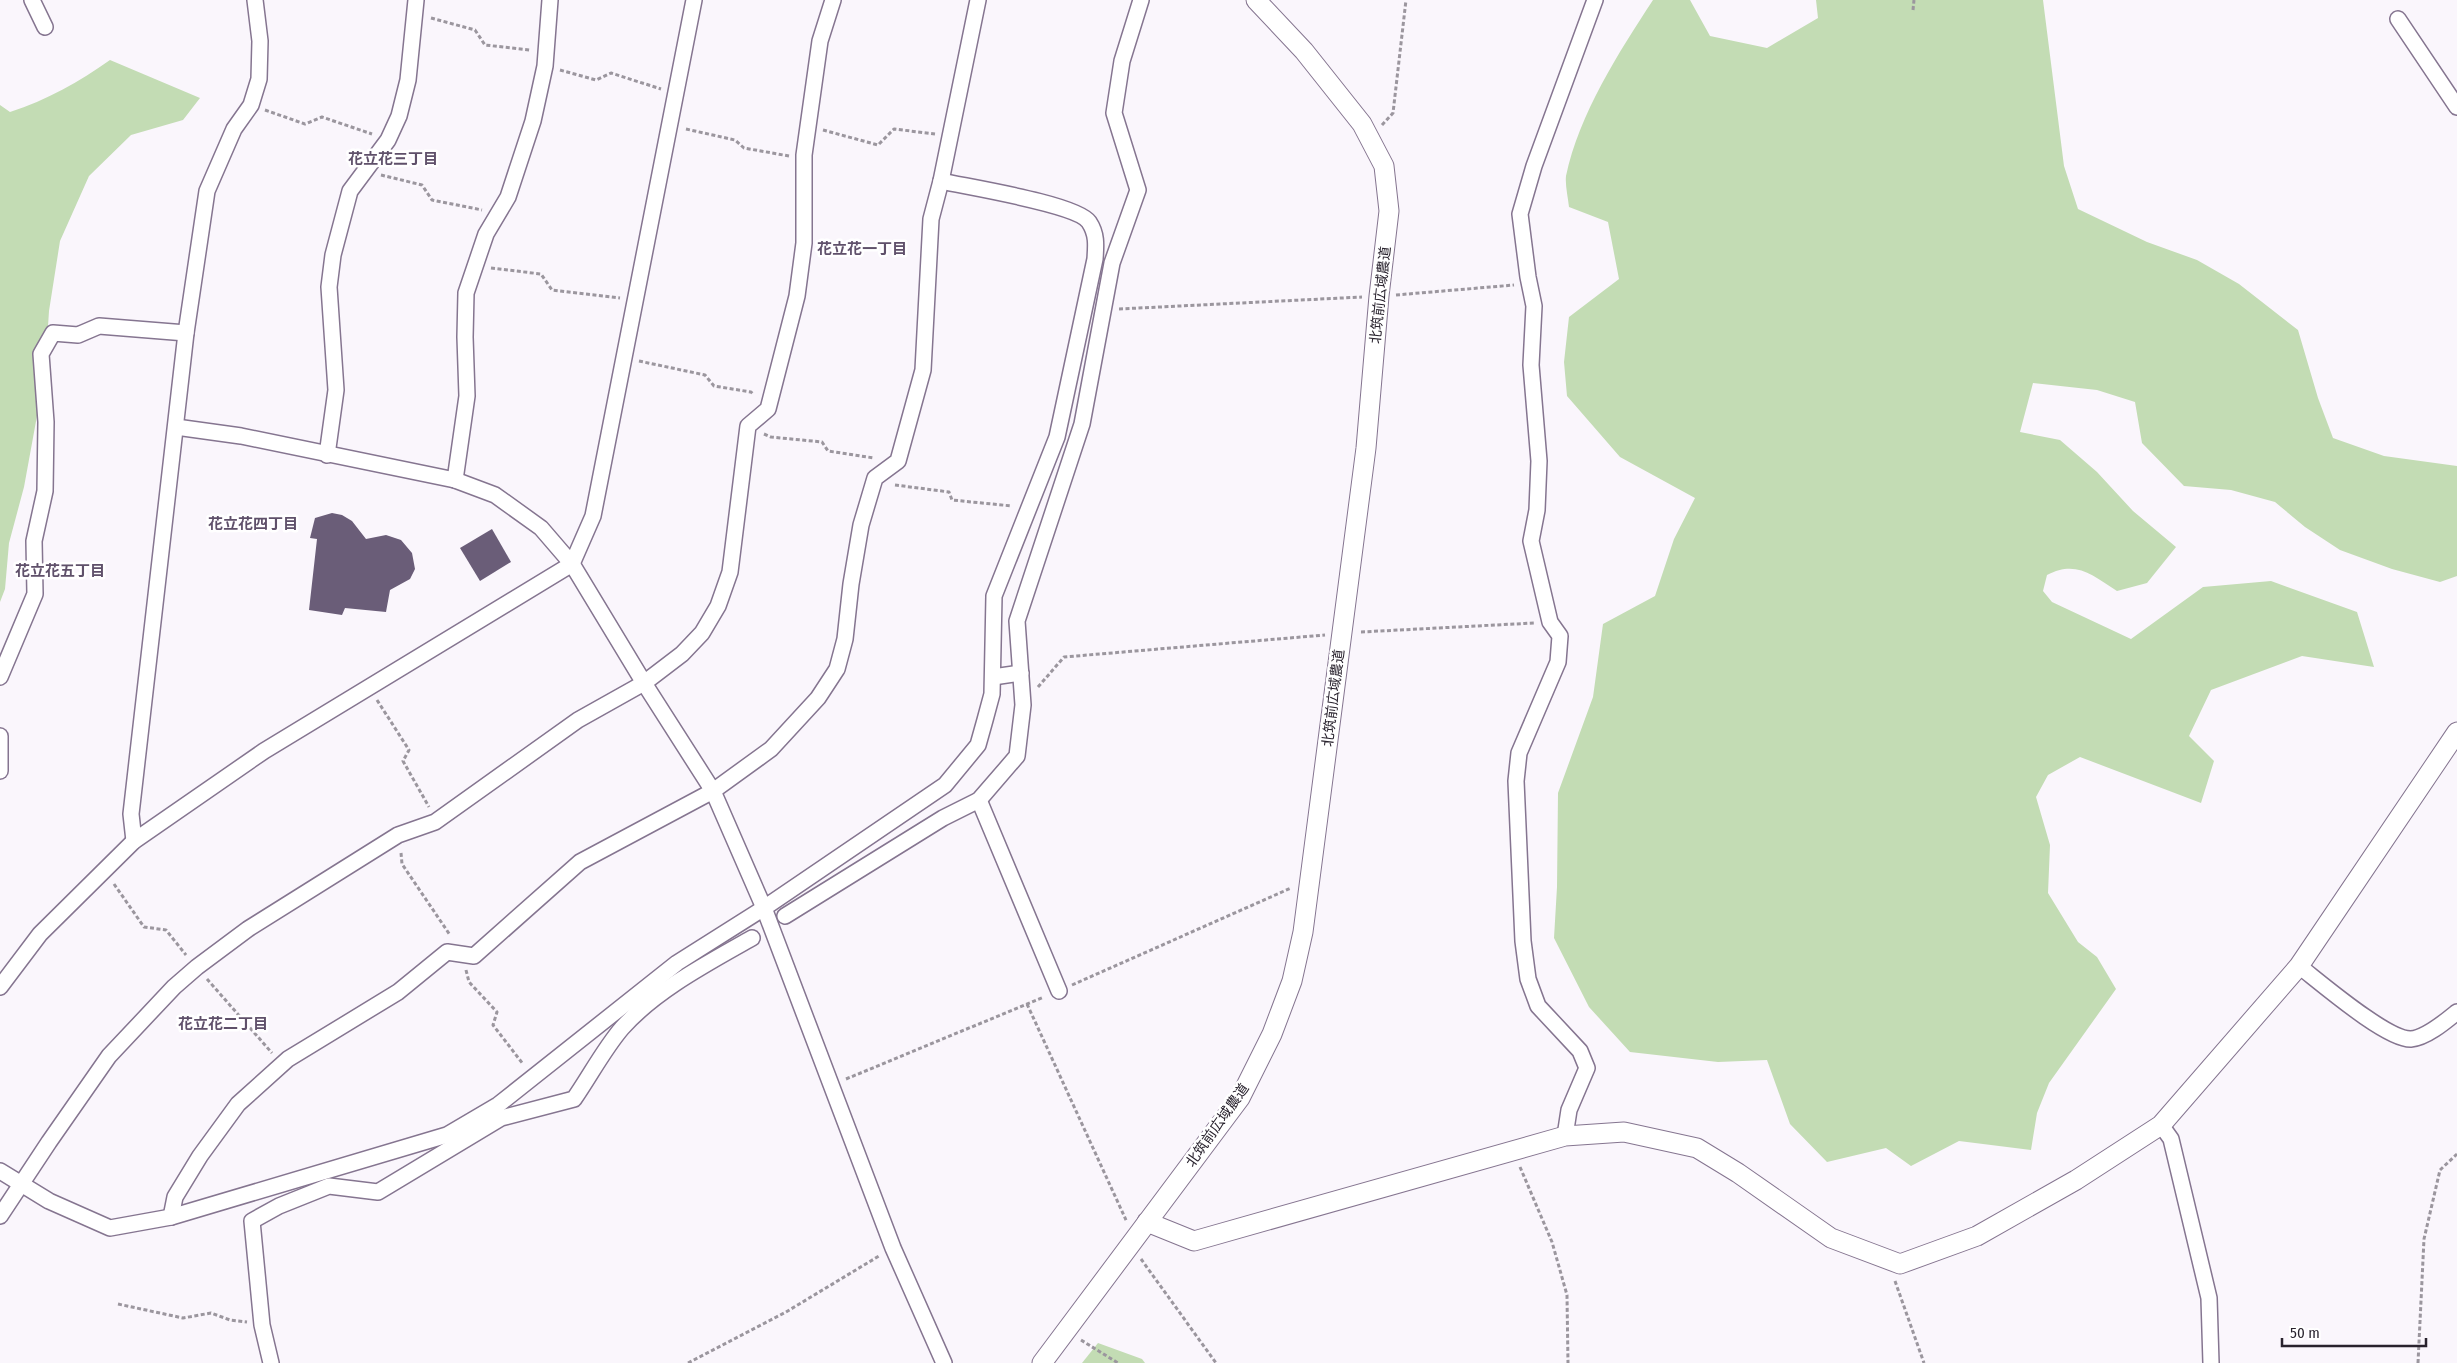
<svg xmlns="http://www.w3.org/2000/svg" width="2457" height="1363" font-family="'Fira Sans Condensed','Noto Sans JP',sans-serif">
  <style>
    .green { fill: #c3dcb4 }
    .building { fill: #6a5d78 }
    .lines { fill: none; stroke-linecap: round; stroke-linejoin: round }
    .minor-casing { stroke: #857590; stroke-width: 18 }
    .tertiary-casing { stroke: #857590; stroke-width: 21 }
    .path { stroke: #9b969e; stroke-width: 3; stroke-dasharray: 4 2.5; stroke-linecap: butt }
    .minor { stroke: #fff; stroke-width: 15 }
    .tertiary { stroke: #fff; stroke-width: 19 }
    .labels { text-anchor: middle; stroke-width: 5; stroke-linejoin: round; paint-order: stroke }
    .street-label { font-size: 14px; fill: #28222d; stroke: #fff }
    .neighbourhood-label { font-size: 15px; font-weight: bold; fill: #5f506a; stroke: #fff }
  </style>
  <rect width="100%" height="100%" fill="#faf6fc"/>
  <g class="green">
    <path d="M 1653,0 L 1690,0 L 1710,36 L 1767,48 L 1818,18 L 1816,0 L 2043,0 L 2064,166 L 2078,209 L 2147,242 L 2197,260 L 2239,284 L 2298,330 L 2318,398 L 2333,438 L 2384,456 L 2457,466 L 2457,576 L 2440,582 L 2392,569 L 2340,550 L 2305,527 L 2275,502 L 2231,490 L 2184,486 L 2142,443 L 2135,402 L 2097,390 L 2033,383 L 2020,432 L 2060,440 L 2097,472 L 2133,511 L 2176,547 L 2147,583 L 2117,591 C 2092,575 2076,560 2047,575 L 2043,591 L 2052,602 L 2131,639 L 2203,587 L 2271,581 L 2357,612 L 2374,667 L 2302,656 L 2211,690 L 2189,736 L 2214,761 L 2201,803 L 2080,757 L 2048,775 L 2036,797 L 2050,845 L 2048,893 L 2078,942 L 2097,957 L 2116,989 L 2049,1083 L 2037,1113 L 2031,1150 L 1959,1141 L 1911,1166 L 1886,1148 L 1827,1162 L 1790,1124 L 1767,1060 L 1718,1062 L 1630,1052 L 1589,1007 L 1554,938 L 1557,887 L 1558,793 L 1593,697 L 1603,624 L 1655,596 L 1674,539 L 1695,498 L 1620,457 L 1567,396 L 1564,362 L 1569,317 L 1619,279 L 1608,222 L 1569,207 C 1568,197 1565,185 1566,176 C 1579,114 1619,52 1653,0 Z"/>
    <path d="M 110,60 L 200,98 L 183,120 L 131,135 L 89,176 L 60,241 L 49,311 L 45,372 L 24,487 L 9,543 L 5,589 L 0,602 L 0,105 L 10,112 C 47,100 79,82 110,60 Z"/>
    <polygon points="1098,1343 1142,1359 1145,1363 1082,1363"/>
  </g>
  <g class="building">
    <polygon points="332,513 342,515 352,521 366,539 386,535 401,540 412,553 415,569 410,579 390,590 386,612 345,608 342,615 309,610 317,539 310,538 315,518"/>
    <polygon points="492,529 511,562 480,581 460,548"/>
  </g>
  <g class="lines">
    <g class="minor-casing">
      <g id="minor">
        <polyline points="32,0 45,27"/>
        <polyline points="2398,19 2457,107"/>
        <polyline points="176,427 241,436 455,480 495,495 541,528 572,564 644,683 713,791 764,908 893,1248 944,1363"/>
        <polyline points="327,455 336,390 329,287 333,255 350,191 388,140 399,116 408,80 416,0"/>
        <polyline points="455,480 467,396 465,337 466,293 486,234 508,197 533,121 545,66 550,0"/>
        <polyline points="0,677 35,594 34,541 45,491 46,422 41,354 53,333 78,335 99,326 186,333"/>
        <polyline points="993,677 1021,673"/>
        <polyline points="0,736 0,771"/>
        <polyline points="979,800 1059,991"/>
        <polyline points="134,841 131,814 186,333 207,191 234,129 251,105 259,79 260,41 255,0"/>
        <polyline points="785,916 943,818 979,800 1017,756 1023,705 1017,621 1082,424 1112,263 1138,190 1114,113 1122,61 1141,0"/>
        <path d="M 2299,966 C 2321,983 2387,1040 2411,1039 C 2426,1038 2446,1021 2457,1012"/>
        <polyline points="0,987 40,934 134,841 264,751 572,564 593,516 694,0"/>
        <polyline points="2161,1125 2171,1139 2209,1298 2211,1363"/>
        <polyline points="1565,1136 1569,1110 1587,1068 1580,1051 1538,1006 1528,979 1523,941 1516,781 1519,753 1558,662 1560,636 1550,622 1531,541 1537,510 1539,461 1531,365 1534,306 1528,277 1520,214 1534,166 1595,0"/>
        <path d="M 0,1171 L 49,1201 L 110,1228 L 171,1217 L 447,1135 L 498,1105 L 677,963 L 764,908 L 945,785 L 978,745 L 985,720 L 992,694 L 994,596 L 1057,437 L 1095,259 C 1096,245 1097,234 1089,222 C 1077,204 967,187 941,181"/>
        <polyline points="0,1216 49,1142 109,1056 174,987 197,967 248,929 398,835 435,822 578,720 644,683 682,654 702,633 718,606 730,572 748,426 768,409 797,296 804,243 804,155 820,41 833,0"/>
        <polyline points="171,1217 175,1197 200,1156 238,1104 288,1059 398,992 447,952 474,956 580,862 713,791 771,749 818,698 837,669 845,639 851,584 861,525 875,478 898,461 923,370 931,219 941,181 978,0"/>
        <path d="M 271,1363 L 262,1325 L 252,1221 L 279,1206 L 329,1186 L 378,1192 L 501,1118 L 574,1099 C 590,1076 604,1049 622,1028 C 656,990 708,963 752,938"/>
      </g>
    </g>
    <g class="tertiary-casing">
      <g id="tertiary">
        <polyline points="1147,1222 1194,1241 1565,1136 1624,1132 1697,1148 1738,1173 1831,1238 1900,1264 1977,1236 2076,1180 2161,1125 2299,966 2457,732"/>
        <polyline points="1042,1363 1240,1098 1272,1034 1292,981 1303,932 1366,448 1379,296 1389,211 1384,166 1362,124 1304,51 1256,0"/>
      </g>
    </g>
    <g class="path">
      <polyline points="1913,10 1914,0"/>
      <polyline points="431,18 475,30 485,45 530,50"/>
      <polyline points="560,70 596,80 611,73 661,89"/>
      <polyline points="265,110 305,124 322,117 372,134"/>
      <polyline points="1382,125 1393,113 1406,0"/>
      <polyline points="686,129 735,140 744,148 789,156"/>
      <polyline points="823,130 878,145 894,129 935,134"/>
      <polyline points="381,175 422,185 432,200 482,210"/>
      <polyline points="491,268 541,274 552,290 620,298"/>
      <polyline points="1396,295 1514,285"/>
      <polyline points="1119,309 1362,297"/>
      <polyline points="639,361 705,375 714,386 751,392 754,395"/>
      <polyline points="764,434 771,437 822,442 828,451 874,458"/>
      <polyline points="895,485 949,492 952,500 1012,506"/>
      <polyline points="1361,632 1534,623"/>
      <polyline points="1038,687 1064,657 1325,635"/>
      <polyline points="377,700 409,750 403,761 429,807"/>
      <polyline points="401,853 402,864 450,935"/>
      <polyline points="114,884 144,927 166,930 186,955"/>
      <polyline points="466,970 469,982 497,1012 493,1025 523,1064"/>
      <polyline points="207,979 272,1053"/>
      <polyline points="1072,985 1291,888"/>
      <polyline points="1027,1004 1126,1220"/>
      <polyline points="846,1079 1044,997"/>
      <polyline points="1520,1167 1552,1242 1567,1295 1568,1363"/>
      <polyline points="1141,1259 1216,1363"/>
      <polyline points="1895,1281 1924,1363"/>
      <polyline points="118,1304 183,1318 211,1313 230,1320 247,1322"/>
      <polyline points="1081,1340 1118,1363"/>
      <polyline points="688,1363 786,1312 879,1256"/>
      <polyline points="2418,1363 2424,1239 2440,1170 2457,1154"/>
    </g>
    <use href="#minor" class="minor"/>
    <use href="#tertiary" class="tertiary"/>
  </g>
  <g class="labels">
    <g class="street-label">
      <text transform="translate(1380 295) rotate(-84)" y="5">北筑前広域農道</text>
      <text transform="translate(1333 698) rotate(-83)" y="5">北筑前広域農道</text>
      <text transform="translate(1217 1125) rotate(-55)" y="5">北筑前広域農道</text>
    </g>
    <g class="neighbourhood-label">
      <text x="393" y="164">花立花三丁目</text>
      <text x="862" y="254">花立花一丁目</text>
      <text x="253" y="529">花立花四丁目</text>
      <text x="60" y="576">花立花五丁目</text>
      <text x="223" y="1029">花立花二丁目</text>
    </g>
  </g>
  <path d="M2282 1338v8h144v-8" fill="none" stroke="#28222d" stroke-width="2.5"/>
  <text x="2290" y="1338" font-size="15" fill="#28222d" stroke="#ffffff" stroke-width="4" paint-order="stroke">50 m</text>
</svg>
